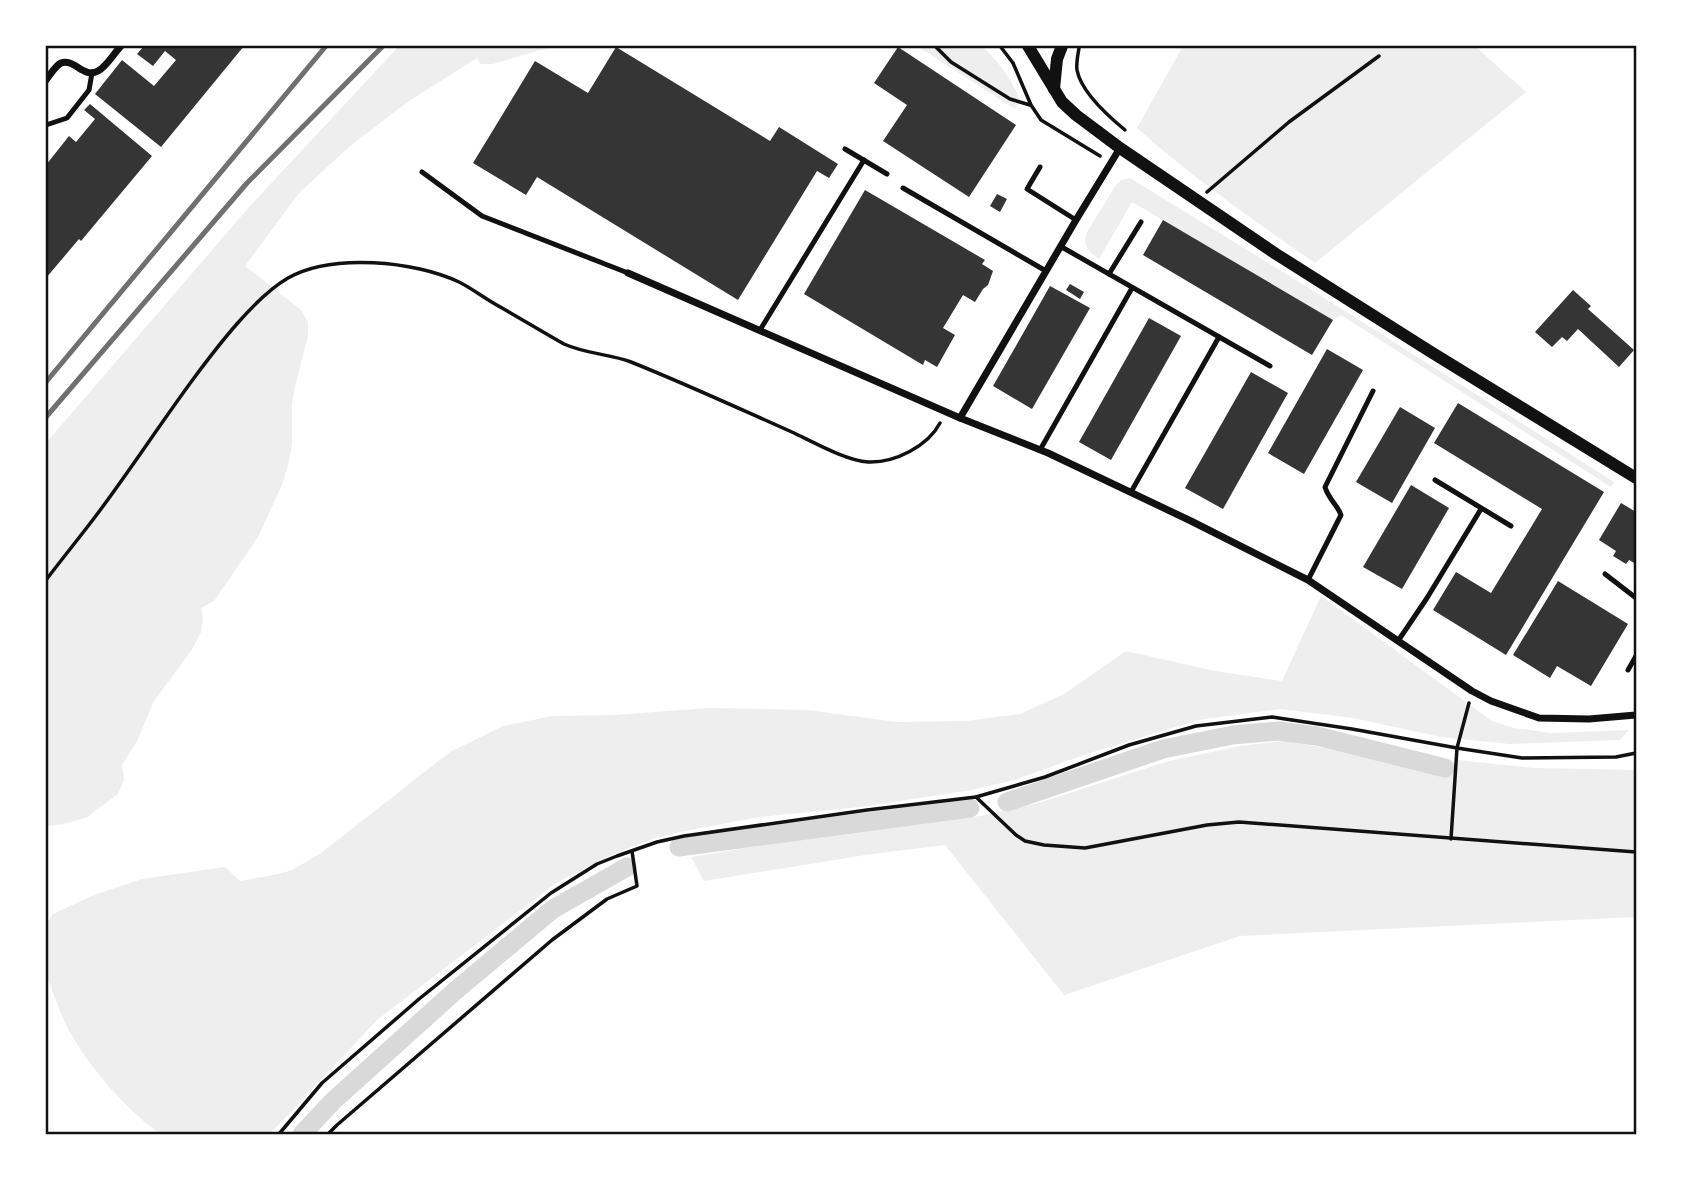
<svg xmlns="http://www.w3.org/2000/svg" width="1682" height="1180" font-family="Commissioner,sans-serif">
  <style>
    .green { fill: #eee }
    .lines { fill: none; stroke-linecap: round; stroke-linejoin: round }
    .canal { stroke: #d9d9d9; stroke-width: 19 }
    .building { fill: #353535 }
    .path { stroke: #111; stroke-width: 3.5 }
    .service { stroke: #111; stroke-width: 5 }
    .minor { stroke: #111; stroke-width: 7 }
    .tertiary { stroke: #111; stroke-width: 12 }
    .rail { stroke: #707070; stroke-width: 5 }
    .neatline { fill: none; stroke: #111; stroke-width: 2.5 }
  </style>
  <rect width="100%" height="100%" fill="#fff"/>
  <g class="green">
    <polygon points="399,46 554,46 493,64 481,64 477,58 406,103 349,147 299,193 245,266 301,310 308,322 308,336 295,386 292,405 292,444 288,465 282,485 258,537 214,601 201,608 203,619 201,632 193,648 154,701 137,741 122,765 124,780 118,794 87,817 64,824 46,826 46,443 250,206"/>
    <path d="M 917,46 L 982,46 C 1001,65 1009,75 1020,100 L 1015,109 Z"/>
    <path d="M 1183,46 L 1475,46 L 1526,92 L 1315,263 C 1254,221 1193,178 1137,128 Z"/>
    <path d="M 1130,178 L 1304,285 L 1614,482 L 1611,487 L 1341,315 L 1333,320 L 1132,202 L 1099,259 C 1088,252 1082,244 1087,232 L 1116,185 L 1121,180 Z"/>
    <path d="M 1321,596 L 1492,721 L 1514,728 L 1551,733 L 1629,730 L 1620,740 L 1509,744 L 1441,737 L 1353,718 L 1280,709 L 1198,720 L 1087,754 L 1014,780 L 972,790 L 860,807 L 760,817 L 685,831 L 655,838 L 614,854 L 556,883 L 377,1020 L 270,1134 L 161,1134 C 129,1113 90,1068 71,1034 C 61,1017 55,997 48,979 L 46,970 L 46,924 L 53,914 L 94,895 L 142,879 L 225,867 L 240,881 L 278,874 L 292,870 L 321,853 L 450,752 L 503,726 L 552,716 L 615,715 L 709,708 L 808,710 L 896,722 L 967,721 L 1020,714 L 1064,694 L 1126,651 L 1215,671 L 1282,681 Z"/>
    <polygon points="1284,741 1315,746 1436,772 1458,760 1533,768 1636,770 1636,917 1240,936 1064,995 945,845 872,854 704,881 691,857 855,830 981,816 1038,803 1169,761 1240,746"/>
  </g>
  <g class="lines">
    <g class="canal">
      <polyline points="1007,802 1163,749 1233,735 1278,731 1317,736 1445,768"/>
      <polyline points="679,847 970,808"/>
      <polyline points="302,1134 333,1101 455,991 553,909 627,867"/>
    </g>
  </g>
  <g class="building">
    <polygon points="144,46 244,46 161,147 95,94 122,60 154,86 176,60 165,51 153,66 137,54"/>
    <polygon points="616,47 770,141 779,127 838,164 829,178 817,171 738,300 537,177 526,195 473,163 535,61 588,93"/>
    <polygon points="898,47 1016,125 969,197 883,141 907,105 874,83"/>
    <polygon points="90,104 152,156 81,241 79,239 46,278 46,165 69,136 76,142 95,119 84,110"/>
    <polygon points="865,190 985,260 982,264 993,271 988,285 983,289 975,302 963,295 943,328 955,335 937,367 925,360 923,365 804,294"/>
    <polygon points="997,194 1007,199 1000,212 990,206"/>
    <polygon points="1163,220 1333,320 1312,355 1143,255"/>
    <polygon points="1070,284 1084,292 1080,299 1066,290"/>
    <polygon points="1050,286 1090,308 1032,409 993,386"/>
    <polygon points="1573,290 1591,306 1588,309 1634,350 1619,367 1578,329 1567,341 1562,337 1552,347 1535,332"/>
    <polygon points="1149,318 1181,336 1111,460 1079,442"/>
    <polygon points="1327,349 1363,370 1304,474 1268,453"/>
    <polygon points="1251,372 1288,393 1223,509 1185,488"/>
    <polygon points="1458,403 1604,492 1506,655 1433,610 1456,572 1491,593 1542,509 1434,443"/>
    <polygon points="1400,407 1435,428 1392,503 1356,482"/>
    <polygon points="1411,485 1449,508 1402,589 1363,567"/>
    <polygon points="1621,503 1636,512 1636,564 1629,560 1626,564 1613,556 1616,551 1599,540"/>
    <polygon points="1558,581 1628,624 1591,686 1557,666 1550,678 1513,655"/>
  </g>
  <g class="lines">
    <g class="path">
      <polyline points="935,46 951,62 1010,99 1030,105"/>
      <polyline points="1000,46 1013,63"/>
      <path d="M 1079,48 C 1078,54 1076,63 1077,70 C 1081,92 1108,116 1125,130"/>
      <polyline points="1013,63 1031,105 1041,120 1100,156"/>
      <polyline points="1207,192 1289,122 1379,56"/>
      <path d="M 46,580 C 62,559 79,538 95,517 C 129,472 160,424 194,378 C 217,347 255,297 288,278 C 332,253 415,261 459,282 C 471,288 483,297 495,304 C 518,317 541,331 564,344 C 586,354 610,354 631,362 C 686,384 740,409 794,433 C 813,442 847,461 868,462 C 895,463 928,446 940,423"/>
      <polyline points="976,797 1016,835 1025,841 1044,845 1085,848 1207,825 1239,822 1636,852"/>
      <polyline points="1451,839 1457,748 1469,703"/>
      <polyline points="279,1134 322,1083 419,999 551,893 597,864 617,856 657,842 684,836 867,810 976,797 1045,777 1129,745 1196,726 1272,717 1352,729 1457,748 1522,758 1616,757 1636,753"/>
      <polyline points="328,1134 337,1125 552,940 607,899 637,886 632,851"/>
    </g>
    <g class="service">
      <polyline points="46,125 67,118 89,90 92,73"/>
      <polyline points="845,149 887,174"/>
      <polyline points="1040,167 1027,189 1076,220"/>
      <polyline points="422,172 482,216 628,273"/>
      <polyline points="903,188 1046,271"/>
      <polyline points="1060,246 1270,366"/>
      <polyline points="1109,274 1141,222"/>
      <polyline points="760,330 864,160"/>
      <polyline points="1040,450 1132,288"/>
      <polyline points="1435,480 1511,526"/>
      <polyline points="1131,492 1219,337"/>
      <polyline points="1605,574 1636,598"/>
      <path d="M 1308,580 L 1341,515 C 1337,504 1329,500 1325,487 L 1373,391"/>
      <polyline points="1398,641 1427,598 1481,509"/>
      <polyline points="1628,670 1636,656"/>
    </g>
    <g class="minor">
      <path d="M 46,80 C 50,75 55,66 61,63 C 74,58 84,79 98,71 C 107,66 114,53 121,46"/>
      <polyline points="628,273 960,418 1048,453 1191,521 1308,580 1472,691 1491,701 1539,718 1589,719 1636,715"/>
      <polyline points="960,418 1076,220 1120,148"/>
    </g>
    <g class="tertiary">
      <polyline points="1028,46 1062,102 1076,115 1120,148 1276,254 1431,352 1636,478"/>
      <polyline points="1054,89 1057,59 1062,46"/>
    </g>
    <g class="rail">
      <polyline points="46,382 326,46"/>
      <polyline points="46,417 247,183 383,46"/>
    </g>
  </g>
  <rect width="1682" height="1180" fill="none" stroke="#ffffff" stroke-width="94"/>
  <rect x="47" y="47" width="1588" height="1086" class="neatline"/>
</svg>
